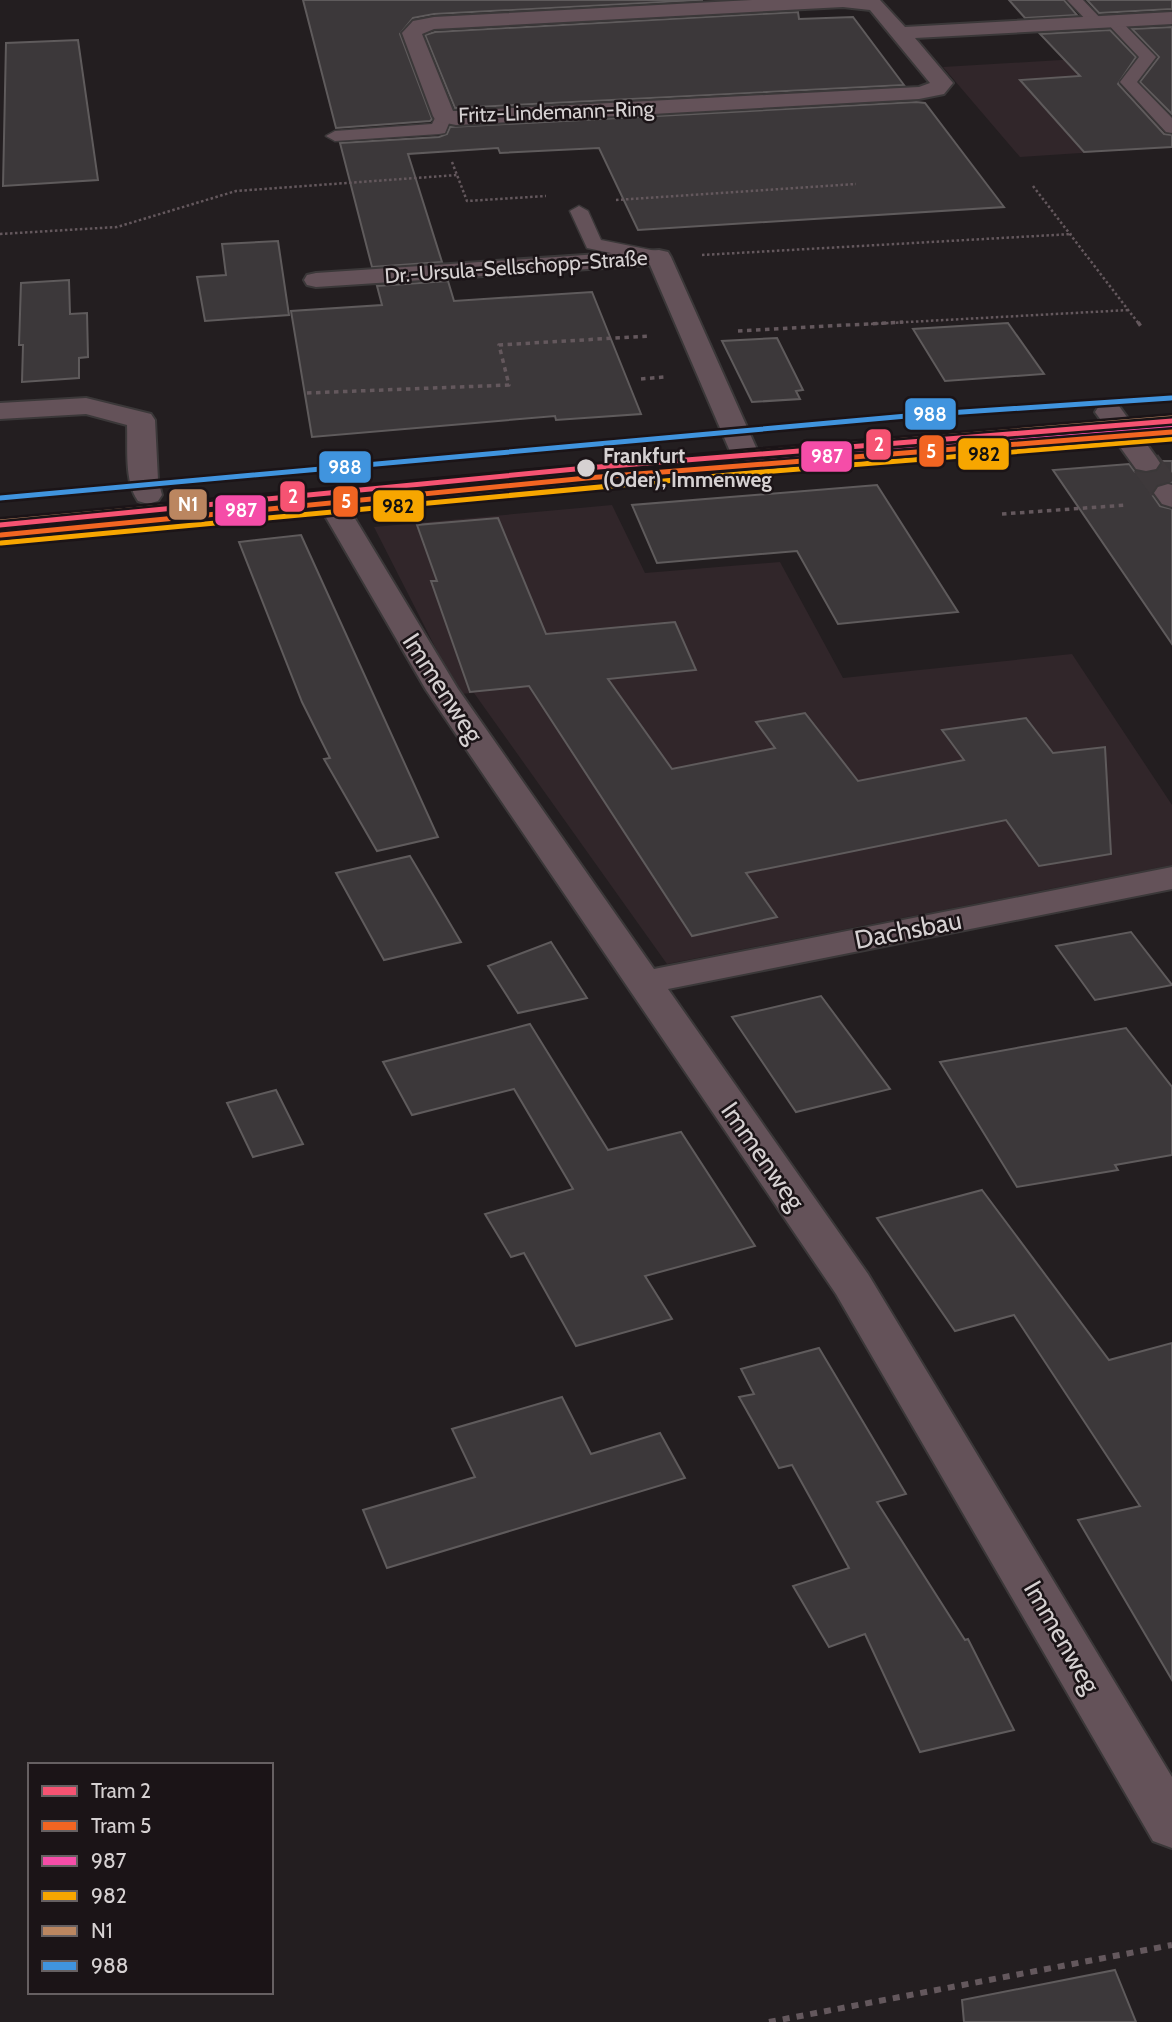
<svg xmlns="http://www.w3.org/2000/svg" width="1172" height="2022" font-family="Cabin,sans-serif">
  <style>
    .built { fill: #31262a }
    .building { fill: #3c383a; stroke: #5f5b5c; stroke-width: 2 }
    .lines { fill: none; stroke-linecap: round; stroke-linejoin: round }
    .minor-tunnel { stroke: #3e393b; stroke-width: 30; stroke-dasharray: 30 15; stroke-linecap: butt }
    .service-casing { stroke: #3b3839; stroke-width: 3 }
    .minor-casing { stroke: #3b3839; stroke-width: 4 }
    .tertiary-casing { stroke: #3b3839; stroke-width: 4 }
    .path-far2 { stroke: #64585d; stroke-width: 2.5; stroke-dasharray: 2.5 2.5; stroke-linecap: butt }
    .path-far1 { stroke: #64585d; stroke-width: 3.5; stroke-dasharray: 4.5 4.5; stroke-linecap: butt }
    .path { stroke: #64585d; stroke-width: 6; stroke-dasharray: 7 7; stroke-linecap: butt }
    .service { fill: #645259; fill-rule: evenodd }
    .minor { fill: #645259; fill-rule: evenodd }
    .tertiary { fill: #645259; fill-rule: evenodd }
    .bus-1-casing { stroke: #1b1417; stroke-width: 10 }
    .bus-2-casing { stroke: #1b1417; stroke-width: 10 }
    .bus-3-casing { stroke: #1b1417; stroke-width: 10 }
    .bus-4-casing { stroke: #1b1417; stroke-width: 10 }
    .bus-1 { stroke: #f54da8; stroke-width: 5 }
    .bus-2 { stroke: #f7a600; stroke-width: 5 }
    .bus-3 { stroke: #bb8660; stroke-width: 5 }
    .bus-4 { stroke: #4094de; stroke-width: 5 }
    .tram-1-casing { stroke: #1b1417; stroke-width: 10 }
    .tram-2-casing { stroke: #1b1417; stroke-width: 10 }
    .tram-1 { stroke: #f65372; stroke-width: 5 }
    .tram-2 { stroke: #f26522; stroke-width: 5 }
    .stop-dot { fill: #d6d1d2; stroke: #1b1417; stroke-width: 2.5 }
    .labels { text-anchor: middle; stroke-width: 5; stroke-linejoin: round; paint-order: stroke }
    .far-street-label { font-size: 21px; fill: #d6d1d2; stroke: #1b1417 }
    .far-stop-label { font-size: 21px; font-weight: bold; fill: #d6d1d2; stroke: #1b1417; text-anchor: start }
    .street-label { font-size: 26px; fill: #d6d1d2; stroke: #1b1417 }
    .line-badge { stroke: #1b1417; stroke-width: 2.5 }
    .badge-label { font-size: 19px; text-anchor: middle; font-weight: bold; fill: #fff }
    .pale-badge-label { font-size: 19px; text-anchor: middle; font-weight: bold; fill: #111 }
  </style>
  <rect width="100%" height="100%" fill="#231e20"/>
  <g class="built">
    <polygon points="1127,56 1135,64 1117,81 1172,140 1172,147 1020,157 943,67"/>
    <polygon points="612,505 645,573 780,562 843,678 1072,654 1172,805 1172,865 667,964 474,693 459,694 374,527"/>
  </g>
  <g class="building">
    <polygon points="303,0 703,0 434,14 413,18 400,34 432,119 430,121 336,128"/>
    <polygon points="1009,0 1064,0 1077,15 1025,18"/>
    <polygon points="1087,0 1172,0 1172,9 1099,13"/>
    <polygon points="798,12 799,19 853,17 904,85 455,108 425,35 435,32"/>
    <polygon points="1172,27 1172,114 1140,82 1159,57 1132,29"/>
    <polygon points="1110,30 1136,57 1118,84 1164,134 1172,135 1172,147 1084,152 1020,80 1080,76 1040,34"/>
    <polygon points="78,40 98,180 3,186 6,43"/>
    <polygon points="916,102 925,103 1004,207 638,230 599,148 500,153 498,148 408,154 442,262 372,267 340,143 439,137 447,134 450,127"/>
    <polygon points="278,241 289,315 205,321 197,277 226,275 222,244"/>
    <polygon points="69,280 70,314 87,313 88,357 79,358 79,378 22,382 23,345 19,345 21,283"/>
    <polygon points="448,281 454,301 592,292 641,414 556,420 555,416 312,437 291,311 382,305 377,286"/>
    <polygon points="1008,323 1044,374 945,381 913,329"/>
    <polygon points="777,338 803,390 796,391 800,399 752,402 722,341"/>
    <polygon points="1162,461 1172,461 1172,482 1157,484 1151,493 1160,506 1172,509 1172,644 1053,470 1129,464 1135,472 1147,474 1158,470"/>
    <polygon points="877,485 958,612 838,624 797,551 657,563 632,505"/>
    <polygon points="498,518 546,634 675,622 696,670 608,679 672,769 775,748 756,722 805,713 858,781 964,760 942,730 1026,718 1053,753 1105,747 1111,854 1039,866 1006,820 746,873 777,917 692,936 529,686 470,692 431,581 437,581 417,525"/>
    <polygon points="301,535 335,610 438,837 377,851 324,759 330,758 302,702 239,542"/>
    <polygon points="410,856 461,942 384,960 336,873"/>
    <polygon points="1131,932 1172,985 1095,1000 1056,946"/>
    <polygon points="551,942 587,998 518,1013 488,966"/>
    <polygon points="821,996 890,1089 796,1112 732,1017"/>
    <polygon points="530,1024 608,1150 681,1132 755,1246 645,1276 672,1319 576,1346 524,1253 511,1257 485,1214 573,1189 514,1089 412,1115 383,1062"/>
    <polygon points="1126,1028 1172,1087 1172,1155 1115,1165 1118,1170 1017,1187 940,1062"/>
    <polygon points="276,1090 303,1144 253,1157 227,1103"/>
    <polygon points="982,1190 1109,1360 1172,1343 1172,1680 1078,1520 1140,1506 1014,1315 955,1331 877,1218"/>
    <polygon points="819,1348 906,1494 877,1502 965,1640 968,1639 1014,1730 920,1752 865,1634 829,1647 793,1586 849,1568 792,1465 779,1468 739,1397 754,1394 741,1369"/>
    <polygon points="562,1397 591,1454 660,1433 685,1478 387,1568 363,1510 475,1477 452,1429"/>
    <polygon points="1115,1970 1136,2022 964,2022 962,2000"/>
  </g>
  <g class="lines">
    <polyline class="minor-tunnel" points="1146,463 1168,493"/>
    <g class="service-casing">
      <g id="service">
        <polygon points="1067,0 1083,0 1104,22 1096,27 1091,25"/>
        <polygon points="1113,16 1118,18 1156,57 1137,82 1172,118 1172,133 1166,132 1120,82 1139,57 1105,21"/>
        <polygon points="444,111 452,116 445,133 439,134 335,141 326,136 335,131 432,124 438,112"/>
        <polygon points="579,206 588,211 601,240 666,253 668,257 659,263 587,248 570,211"/>
      </g>
    </g>
    <g class="minor-casing">
      <g id="minor">
        <path d="M 752,0 L 880,0 L 905,27 L 1172,12 L 1172,24 L 915,38 L 953,83 L 944,94 L 919,99 L 456,125 L 436,121 L 433,116 L 402,33 L 413,21 L 434,17 ZM 843,7 L 870,10 L 930,83 L 919,87 L 456,111 L 453,111 L 422,34 L 434,29 Z"/>
        <polygon points="659,250 668,252 671,257 763,463 759,469 749,471 739,469 735,463 650,265 316,287 307,285 304,280 307,275 316,273"/>
        <path d="M 86,398 L 151,414 L 155,420 L 158,480 L 162,495 L 158,501 L 148,504 L 138,501 C 124,481 128,448 127,425 L 86,414 L 0,419 L 0,403 Z"/>
        <polygon points="1109,404 1119,406 1156,457 1160,463 1156,469 1146,471 1136,469 1095,412 1099,406"/>
        <polygon points="1168,484 1172,485 1172,507 1162,504 1154,493 1158,487"/>
        <polygon points="331,493 341,496 345,502 458,689 654,969 1172,867 1172,889 668,989 868,1274 1172,1777 1172,1848 1153,1841 836,1294 426,690 317,502 321,496"/>
      </g>
    </g>
    <g class="tertiary-casing">
      <polygon id="tertiary" points="1172,420 1172,436 749,471 0,542 0,524 749,455"/>
    </g>
    <g class="path-far2">
      <polyline points="452,162 467,201 546,196"/>
      <polyline points="1033,186 1139,324"/>
      <polyline points="616,200 856,184"/>
      <polyline points="0,234 117,227 236,191 457,175"/>
      <polyline points="702,255 1072,234"/>
      <polyline points="871,324 1129,310"/>
    </g>
    <g class="path-far1">
      <polyline points="1138,322 1142,328"/>
      <polyline points="738,331 903,322"/>
      <polyline points="641,379 664,377"/>
      <polyline points="307,393 509,385 499,345 649,336"/>
      <polyline points="1002,514 1127,505"/>
    </g>
    <polyline class="path" points="769,2022 1172,1945"/>
    <use href="#service" class="service"/>
    <use href="#minor" class="minor"/>
    <use href="#tertiary" class="tertiary"/>
    <g class="bus-1-casing">
      <polyline id="bus-1" points="0,533 749,463 1172,428"/>
    </g>
    <g class="bus-2-casing">
      <polyline id="bus-2" points="1,543 750,473 1172,439"/>
    </g>
    <g class="bus-3-casing">
      <polyline id="bus-3" points="0,522 748,453 1171,418"/>
    </g>
    <g class="bus-4-casing">
      <polyline id="bus-4" points="0,498 918,415 1171,398"/>
    </g>
    <use href="#bus-1" class="bus-1"/>
    <use href="#bus-2" class="bus-2"/>
    <use href="#bus-3" class="bus-3"/>
    <use href="#bus-4" class="bus-4"/>
    <g class="tram-1-casing">
      <polyline id="tram-1" points="0,525 586,468 1172,421"/>
    </g>
    <g class="tram-2-casing">
      <polyline id="tram-2" points="1,535 587,478 1172,432"/>
    </g>
    <use href="#tram-1" class="tram-1"/>
    <use href="#tram-2" class="tram-2"/>
  </g>
  <circle class="stop-dot" cx="586" cy="468" r="10"/>
  <g class="labels">
    <g class="far-street-label">
      <text transform="translate(556 112) rotate(-2)" y="7">Fritz-Lindemann-Ring</text>
      <text transform="translate(516 267) rotate(-4)" y="7">Dr.-Ursula-Sellschopp-Straße</text>
    </g>
    <g class="far-stop-label">
      <text x="603" y="463">Frankfurt<tspan x="603" dy="24">(Oder), Immenweg</tspan></text>
    </g>
    <g class="street-label">
      <text transform="translate(443 688) rotate(57)" y="9">Immenweg</text>
      <text transform="translate(908 930) rotate(-11)" y="9">Dachsbau</text>
      <text transform="translate(763 1156) rotate(55)" y="9">Immenweg</text>
      <text transform="translate(1062 1637) rotate(60)" y="9">Immenweg</text>
    </g>
  </g>
  <g class="line-badge">
    <rect x="904" y="397" width="53" height="34" rx="7" fill="#4094de"/>
    <rect x="865" y="428" width="27" height="33" rx="7" fill="#f65372"/>
    <rect x="918" y="434" width="27" height="34" rx="7" fill="#f26522"/>
    <rect x="957" y="437" width="53" height="34" rx="7" fill="#f7a600"/>
    <rect x="800" y="440" width="53" height="33" rx="7" fill="#f54da8"/>
    <rect x="318" y="450" width="54" height="34" rx="7" fill="#4094de"/>
    <rect x="279" y="480" width="27" height="33" rx="7" fill="#f65372"/>
    <rect x="332" y="485" width="27" height="33" rx="7" fill="#f26522"/>
    <rect x="168" y="488" width="40" height="33" rx="7" fill="#bb8660"/>
    <rect x="372" y="489" width="53" height="34" rx="7" fill="#f7a600"/>
    <rect x="214" y="494" width="53" height="33" rx="7" fill="#f54da8"/>
  </g>
  <g class="badge-label">
    <text x="930" y="421">988</text>
    <text x="879" y="451">2</text>
    <text x="931" y="458">5</text>
    <text x="827" y="463">987</text>
    <text x="345" y="474">988</text>
    <text x="293" y="503">2</text>
    <text x="346" y="508">5</text>
    <text x="188" y="511">N1</text>
    <text x="241" y="517">987</text>
  </g>
  <g class="pale-badge-label">
    <text x="984" y="461">982</text>
    <text x="398" y="513">982</text>
  </g>
  <rect x="28" y="1763" width="245" height="231" fill="#1b1417" stroke="#666062" stroke-width="2"/>
  <rect x="42" y="1786" width="35" height="10" fill="#f65372" stroke="#666062" stroke-width="2"/>
  <text x="91" y="1798" font-size="21" fill="#d6d1d2">Tram 2</text>
  <rect x="42" y="1821" width="35" height="10" fill="#f26522" stroke="#666062" stroke-width="2"/>
  <text x="91" y="1833" font-size="21" fill="#d6d1d2">Tram 5</text>
  <rect x="42" y="1856" width="35" height="10" fill="#f54da8" stroke="#666062" stroke-width="2"/>
  <text x="91" y="1868" font-size="21" fill="#d6d1d2">987</text>
  <rect x="42" y="1891" width="35" height="10" fill="#f7a600" stroke="#666062" stroke-width="2"/>
  <text x="91" y="1903" font-size="21" fill="#d6d1d2">982</text>
  <rect x="42" y="1926" width="35" height="10" fill="#bb8660" stroke="#666062" stroke-width="2"/>
  <text x="91" y="1938" font-size="21" fill="#d6d1d2">N1</text>
  <rect x="42" y="1961" width="35" height="10" fill="#4094de" stroke="#666062" stroke-width="2"/>
  <text x="91" y="1973" font-size="21" fill="#d6d1d2">988</text>
</svg>
